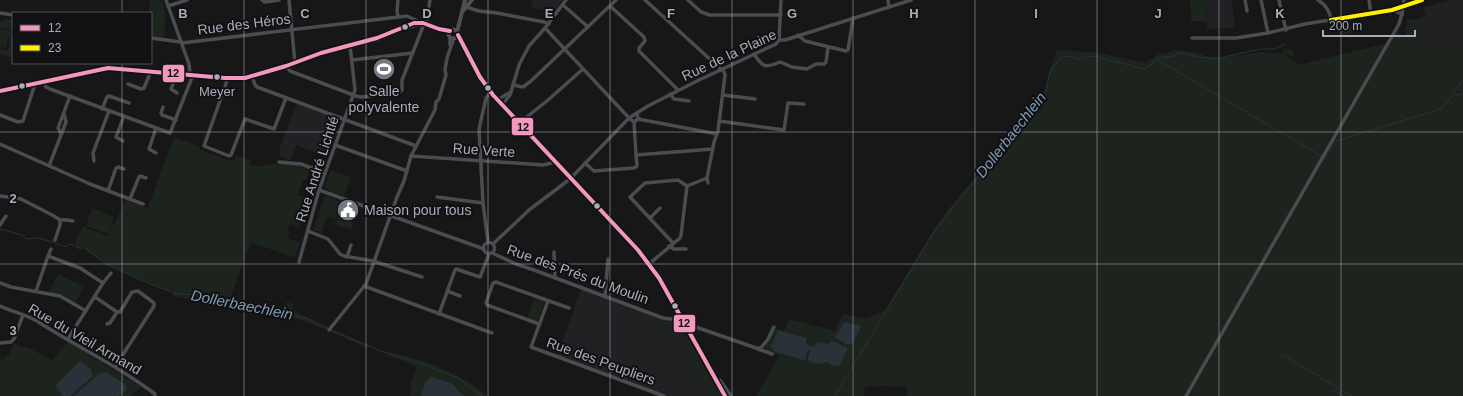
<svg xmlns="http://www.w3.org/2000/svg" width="1463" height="396" font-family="Arial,sans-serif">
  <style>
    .built { fill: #212123 }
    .green { fill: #1d241e }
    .water { fill: #2a3239 }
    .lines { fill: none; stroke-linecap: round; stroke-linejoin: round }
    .stream { stroke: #2a3239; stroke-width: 1 }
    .minor { stroke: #4b4c50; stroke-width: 3.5 }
    .major { stroke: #4d4f52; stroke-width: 4 }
    .bus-1-casing { stroke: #111113; stroke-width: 7 }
    .bus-2-casing { stroke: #111113; stroke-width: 7 }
    .bus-1 { stroke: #f298bf; stroke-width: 4 }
    .bus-2 { stroke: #fff100; stroke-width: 4 }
    .grid { fill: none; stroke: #a8adb8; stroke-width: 1; stroke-opacity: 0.55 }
    .bus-dot { fill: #a8adb8; stroke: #111113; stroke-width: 1.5 }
    .labels { text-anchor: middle; stroke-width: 4; stroke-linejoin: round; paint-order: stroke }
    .bus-label { font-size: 13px; fill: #a8adb8; stroke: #111113 }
    .street-label { font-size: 14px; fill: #a8adb8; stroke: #111113 }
    .poi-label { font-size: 14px; fill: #a8adb8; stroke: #111113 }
    .water-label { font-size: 15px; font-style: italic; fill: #7f9bb3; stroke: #111113 }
    .grid-label { font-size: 13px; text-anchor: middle; font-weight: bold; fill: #a8adb8; stroke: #111113; stroke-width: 4; stroke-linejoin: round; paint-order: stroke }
    .line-badge { stroke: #111113; stroke-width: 1.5 }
    .pale-badge-label { font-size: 11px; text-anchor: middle; font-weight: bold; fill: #111 }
  </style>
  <rect width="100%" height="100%" fill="#171717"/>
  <g class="built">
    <polygon points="533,0 562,0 556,10 554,9 553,12 531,7"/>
    <polygon points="1206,0 1232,0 1235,28 1207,29"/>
    <polygon points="1452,0 1463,0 1463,46 1430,51 1420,43 1421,18 1426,15 1423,8"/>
    <polygon points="296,104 333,117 325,139 332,142 327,157 296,145 291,160 285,159 280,156 281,154 278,153"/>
    <polygon points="581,289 635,310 692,349 693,353 687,367 689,376 695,377 702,381 705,384 710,396 657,396 557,358"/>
  </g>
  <g class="green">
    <polygon points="150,0 162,0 166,13 164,38 151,36 151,13 149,13"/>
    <polygon points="1190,0 1206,0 1206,21 1191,21"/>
    <polygon points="1421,18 1420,43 1430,51 1463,46 1463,396 907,396 906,387 887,386 865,387 864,396 756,396 779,356 766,350 765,347 771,327 784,331 789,319 835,331 843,314 867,319 886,309 934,229 954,202 1031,112 1038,98 1045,91 1049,72 1057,50 1094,52 1145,63 1157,55 1175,50 1199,53 1205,56 1225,57 1260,52 1283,54 1284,48 1294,51 1293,56 1283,54 1298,65 1388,43 1396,32 1401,35 1406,35 1407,20"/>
    <polygon points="6,19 13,20 13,58 0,54 0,49 8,50 12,30 0,28 0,22"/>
    <polygon points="1342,23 1343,25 1349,23 1351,26 1351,30 1352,31 1351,33 1342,35 1340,29"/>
    <polygon points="0,29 11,31 10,38 8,38 6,48 0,47"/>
    <path d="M 174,137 L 198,146 L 201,150 L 231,161 L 234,160 L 236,155 L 251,161 L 249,165 C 258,168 269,164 278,163 C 289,162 299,166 310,170 L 306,180 L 303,180 L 298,195 L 310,200 L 307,206 L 304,206 L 305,207 L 298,227 L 290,224 L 287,230 L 290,232 L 288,238 L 300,243 L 294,258 L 251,242 L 231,296 L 256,306 L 261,303 L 281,309 L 287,302 L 294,304 L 293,310 L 326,327 L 371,346 L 367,348 L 331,332 L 321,327 L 316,326 L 298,319 L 172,296 L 174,291 L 160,288 L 106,264 L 83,247 L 80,248 L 77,248 L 75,242 L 83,226 L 108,236 L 126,200 L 148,208 Z"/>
    <polygon points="331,170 351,177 344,196 324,188"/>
    <polygon points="325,195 341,202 335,219 327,216 321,233 313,230"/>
    <polygon points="93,208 114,217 111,223 113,224 108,234 86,226 89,215 90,215"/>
    <polygon points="338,217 354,223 351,230 335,224"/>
    <polygon points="81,271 77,283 84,287 75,303 61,294 49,292 58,274 76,283"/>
    <polygon points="537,298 545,301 537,322 527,319 534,299 537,300"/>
    <path d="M 636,309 L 680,323 L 709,375 L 722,396 L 710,396 C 706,387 704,380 694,377 C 689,375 686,375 682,372 L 685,366 L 687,367 L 690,362 L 689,360 L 693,353 L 692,349 L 635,310 Z"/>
    <polygon points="68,342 141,387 130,396 0,396 0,358 3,361 6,355 9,356 14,344 31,349 52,360"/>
    <path d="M 387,352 C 419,357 463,374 487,396 L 464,396 L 459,390 L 425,383 L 421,396 L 410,396 L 411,384 L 417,367 L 407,362 L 388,356 Z"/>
  </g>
  <g class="water">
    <polygon points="844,322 859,325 861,327 852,344 846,344 836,338 836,336"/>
    <polygon points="778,330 806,338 806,343 810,347 813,347 818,342 828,344 833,341 847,348 847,351 839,366 832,365 827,362 818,364 809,361 808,359 810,350 808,349 805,360 803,360 773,351 772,347 770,346 770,344 772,345"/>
    <polygon points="80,361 83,362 92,371 92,377 70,396 63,396 57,389 56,385"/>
    <polygon points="106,372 127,386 125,391 118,396 74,396 99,374"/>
    <polygon points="431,377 451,383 464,396 421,396 425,383"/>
  </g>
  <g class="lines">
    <g class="stream">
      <path d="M 1157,58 C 1165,56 1173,59 1179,52 C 1191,56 1217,62 1228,56 L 1261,49 L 1275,49 L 1283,45 L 1286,45"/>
      <polyline points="1156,59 1321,156"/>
      <polyline points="1456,95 1463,94"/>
      <polyline points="1324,158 1325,158 1336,141 1441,109 1453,95 1463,79"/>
      <path d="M 0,229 L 22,235 L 27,239 C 30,239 34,238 37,238 C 41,238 62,245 66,247 L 70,244 L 81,249 L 83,247 L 106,264 L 141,280 L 143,280 L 147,283 L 178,294 L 211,296 L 236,304 L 306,318 L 328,328"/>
      <polyline points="331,330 378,350 423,364 460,379 482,396"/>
      <polyline points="1283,355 1352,396"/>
      <polyline points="1333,390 1344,396"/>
      <path d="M 835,396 L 935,230 L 953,207 L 1030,115 L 1038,100 L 1046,91 L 1050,72 L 1062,56 L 1073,57 L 1076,59 C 1084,58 1091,55 1098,57 C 1114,61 1129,65 1145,69 L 1152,64 L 1155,59"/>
    </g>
    <g class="minor">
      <polyline points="166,0 189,64 190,74"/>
      <polyline points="262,0 265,2 279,0"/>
      <polyline points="289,0 295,63"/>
      <polyline points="645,0 724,72 725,75 718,131 714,142 707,178 708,183"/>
      <polyline points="688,0 701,12 710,15 781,15"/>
      <polyline points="888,0 889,7"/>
      <polyline points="1245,0 1247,11"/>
      <polyline points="1261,0 1268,33"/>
      <polyline points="1279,0 1286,30"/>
      <path d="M 1318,0 C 1326,5 1330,11 1331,20"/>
      <polyline points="1369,0 1371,14"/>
      <polyline points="563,5 588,27"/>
      <polyline points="168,6 187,0"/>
      <polyline points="610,6 644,37 645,41 639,48 639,51 678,90"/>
      <polyline points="466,7 479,11 497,13 544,22 549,24"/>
      <polyline points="1392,10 1402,14"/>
      <polyline points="0,13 13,15"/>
      <polyline points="398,16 397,11 398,0"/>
      <polyline points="424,24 439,29 450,31"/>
      <polyline points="426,25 430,0"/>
      <polyline points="545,28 629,118 634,122 638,119 637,113"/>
      <polyline points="798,35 805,41 846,51 848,50 853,18"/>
      <polyline points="450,37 450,45"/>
      <polyline points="151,38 181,42"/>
      <polyline points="1192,38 1236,38 1268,33 1305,24 1392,10 1422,0"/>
      <polyline points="779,40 781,0"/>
      <polyline points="182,43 407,16 416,20 417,25"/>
      <path d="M 754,54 C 763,68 766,68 780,62 L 792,67 L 807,69 L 816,64 L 824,64 L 826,62 L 828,48"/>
      <polyline points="352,60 413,53"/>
      <polyline points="286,66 290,71 356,96 361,97 399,93 402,90 402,80 424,24"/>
      <polyline points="252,76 255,85 257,87 416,146"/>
      <polyline points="228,78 204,146 229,156 231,155 245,119 274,129 286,98"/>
      <polyline points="44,82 46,87 50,89 170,133 193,75"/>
      <polyline points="128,84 141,89 144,88 151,71"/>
      <polyline points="513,85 523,87 531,81 616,0"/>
      <polyline points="0,91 108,68 119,68 225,78 245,78 286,66 321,53 377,40 400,30 417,25 426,25"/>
      <polyline points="177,93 171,89 177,73"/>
      <polyline points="670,94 674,99 689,101"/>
      <polyline points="723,95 755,99"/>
      <polyline points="497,100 511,92"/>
      <polyline points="502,105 510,95 519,65 529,46 545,28 566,0"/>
      <polyline points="163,107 161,113 162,115 176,120"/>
      <polyline points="102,109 107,97 109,96 129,103"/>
      <polyline points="0,115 18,122 23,121 35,84"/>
      <polyline points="638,119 717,134"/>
      <polyline points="719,121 784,130 788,103 804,104"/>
      <polyline points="634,122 636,155"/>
      <polyline points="518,124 548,100 583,69"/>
      <polyline points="61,134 58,128 70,96"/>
      <polyline points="123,141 116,137 124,116"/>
      <polyline points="0,144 90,184 143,204"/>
      <polyline points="335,145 407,171"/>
      <polyline points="156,153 149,149 156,128"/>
      <polyline points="411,156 543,165 556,162"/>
      <polyline points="94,161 93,153 109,111"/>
      <polyline points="279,162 301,164 325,173"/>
      <polyline points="585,163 594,171 634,168 637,166 636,155 713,149"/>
      <polyline points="49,166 66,122 64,114"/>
      <polyline points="687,186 707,178"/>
      <polyline points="319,190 484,249"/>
      <polyline points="108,191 116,168 118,167 124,169"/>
      <polyline points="0,196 21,199 54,216 60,220 60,225 55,240"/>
      <polyline points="437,197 483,203"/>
      <polyline points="130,199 139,177 140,176 146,178"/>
      <polyline points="650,218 660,208"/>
      <polyline points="60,220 67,220 73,221"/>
      <polyline points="0,225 6,216"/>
      <polyline points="308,231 328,239 340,254 344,256 373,261 422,277"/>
      <polyline points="488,242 483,203 479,129 486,98 491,92"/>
      <circle cx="489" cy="248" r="5.5"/>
      <polyline points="673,243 630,197 645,183 678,180 687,186"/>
      <polyline points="493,244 529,210 570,179 629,118 648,106 699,80 776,44 779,40 785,40 911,0"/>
      <polyline points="669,246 674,249 686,249"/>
      <polyline points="554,252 555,278"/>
      <polyline points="492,253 516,264 534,270 663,318 671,319 680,317"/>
      <polyline points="48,256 51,249"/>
      <polyline points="347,257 351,245"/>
      <polyline points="299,262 319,190 355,90 350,46"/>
      <polyline points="649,264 680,238 681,235 687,186"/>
      <polyline points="0,283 11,287 60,296 86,311"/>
      <polyline points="103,283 111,273"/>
      <polyline points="364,286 492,333"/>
      <polyline points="36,291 48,256 80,268 103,283 68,339"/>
      <polyline points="447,291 460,296"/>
      <polyline points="95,297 117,312"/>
      <polyline points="605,297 608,259"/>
      <polyline points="548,301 531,347 664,396"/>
      <path d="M 0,306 C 13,312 28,315 40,323 C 77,347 119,366 155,394 L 155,396"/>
      <polyline points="439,314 455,270 456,269 480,277 489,254"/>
      <polyline points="107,324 110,323 117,312 120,312 132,292 138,291 154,303 154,306 115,367"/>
      <polyline points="539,324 487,305 486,303 493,283 496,282 569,308"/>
      <polyline points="685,326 690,325 756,348 761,348 768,339 774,327"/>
      <polyline points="329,330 366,284 397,197 404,181 411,156 435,110 436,102 439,99 446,75 445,70 447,58 454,38"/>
      <polyline points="0,343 11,342 14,339 23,315"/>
      <polyline points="758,349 772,354"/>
      <polyline points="720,380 731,396"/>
      <polyline points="1186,396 1399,24 1402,14 1404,0"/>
    </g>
    <g class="major">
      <polyline points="463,11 472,0"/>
      <circle cx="453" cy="34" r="4.5"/>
      <polyline points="457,32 465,0"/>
      <polyline points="458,35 480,77 493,95 638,250 659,278 725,396"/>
    </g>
    <g class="bus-1-casing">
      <g id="bus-1">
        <polyline points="458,35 480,77 493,95 638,250 659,278 725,396"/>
        <polyline points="0,91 108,68 225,78 245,78 286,66 321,53 377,38 414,23 423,23 439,29 450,31"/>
      </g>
    </g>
    <g class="bus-2-casing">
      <polyline id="bus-2" points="1331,20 1392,10 1422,0"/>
    </g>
    <use href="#bus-1" class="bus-1"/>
    <use href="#bus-2" class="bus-2"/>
  </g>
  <path class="grid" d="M 122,0 L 122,13M 244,0 L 244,396M 366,0 L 366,396M 488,0 L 488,396M 610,0 L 610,396M 732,0 L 732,396M 853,0 L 853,396M 975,0 L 975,396M 1097,0 L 1097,396M 1219,0 L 1219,396M 1341,0 L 1341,396M 122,63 L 122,396M 0,132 L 1463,132M 0,264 L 1463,264"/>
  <defs>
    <g id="stadium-disc" transform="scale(1.15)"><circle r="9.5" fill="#757880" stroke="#111113"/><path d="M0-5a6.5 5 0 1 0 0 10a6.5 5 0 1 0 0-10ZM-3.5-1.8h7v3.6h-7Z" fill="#fff"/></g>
    <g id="civic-disc" transform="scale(1.15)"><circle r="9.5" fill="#757880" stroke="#111113"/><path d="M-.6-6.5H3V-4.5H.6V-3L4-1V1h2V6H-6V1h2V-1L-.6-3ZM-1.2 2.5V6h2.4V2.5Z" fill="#fff"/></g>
  </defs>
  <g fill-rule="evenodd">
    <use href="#stadium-disc" x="384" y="69"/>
    <use href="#civic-disc" x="348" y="210"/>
  </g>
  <g class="bus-dot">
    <circle cx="405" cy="27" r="3.5"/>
    <circle cx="217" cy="77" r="3.5"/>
    <circle cx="22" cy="86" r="3.5"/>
    <circle cx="488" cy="88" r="3.5"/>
    <circle cx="597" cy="206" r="3.5"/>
    <circle cx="675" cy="306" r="3.5"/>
  </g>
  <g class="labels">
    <g class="bus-label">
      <text x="217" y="96">Meyer</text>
    </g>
    <g class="street-label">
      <text transform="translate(244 24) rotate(-7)" y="5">Rue des Héros</text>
      <text transform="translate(729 55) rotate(-25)" y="5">Rue de la Plaine</text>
      <text transform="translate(484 150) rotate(4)" y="5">Rue Verte</text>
      <text transform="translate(317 169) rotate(-72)" y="5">Rue André Lichtlé</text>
      <text transform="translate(578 274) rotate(20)" y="5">Rue des Prés du Moulin</text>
      <text transform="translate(85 339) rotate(30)" y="5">Rue du Vieil Armand</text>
      <text transform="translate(601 361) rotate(20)" y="5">Rue des Peupliers</text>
    </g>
    <g class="poi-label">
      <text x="384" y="96">Salle<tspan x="384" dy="16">polyvalente</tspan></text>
      <text x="364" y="215" text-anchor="start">Maison pour tous</text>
    </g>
    <g class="water-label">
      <text transform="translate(1011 135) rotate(-52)" y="5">Dollerbaechlein</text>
      <text transform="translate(242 305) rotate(11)" y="5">Dollerbaechlein</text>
    </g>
  </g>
  <g class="grid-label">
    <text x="183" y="18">B</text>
    <text x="305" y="18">C</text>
    <text x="427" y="18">D</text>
    <text x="549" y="18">E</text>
    <text x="671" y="18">F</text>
    <text x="792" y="18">G</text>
    <text x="914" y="18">H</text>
    <text x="1036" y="18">I</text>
    <text x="1158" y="18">J</text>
    <text x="1280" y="18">K</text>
    <text x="13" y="203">2</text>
    <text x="13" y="335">3</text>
  </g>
  <g class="line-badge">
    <rect x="162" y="64" width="23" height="19" rx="4" fill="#f298bf"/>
    <rect x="511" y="117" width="23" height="19" rx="4" fill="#f298bf"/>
    <rect x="673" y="314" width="23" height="19" rx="4" fill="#f298bf"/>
  </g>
  <g class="pale-badge-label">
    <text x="173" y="77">12</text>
    <text x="523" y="131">12</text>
    <text x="684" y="327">12</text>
  </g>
  <rect x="12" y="12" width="140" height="52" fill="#111113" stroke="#4d4f55"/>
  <rect x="20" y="25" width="20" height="6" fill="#f298bf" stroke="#4d4f55"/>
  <text x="48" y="32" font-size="12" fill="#a8adb8">12</text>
  <rect x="20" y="45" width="20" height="6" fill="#fff100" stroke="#4d4f55"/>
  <text x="48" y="52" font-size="12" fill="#a8adb8">23</text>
  <path d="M1323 30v6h92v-6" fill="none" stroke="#a8adb8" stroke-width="2"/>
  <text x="1329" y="30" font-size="12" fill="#a8adb8" stroke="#111113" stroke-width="3" paint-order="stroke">200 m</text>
</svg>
